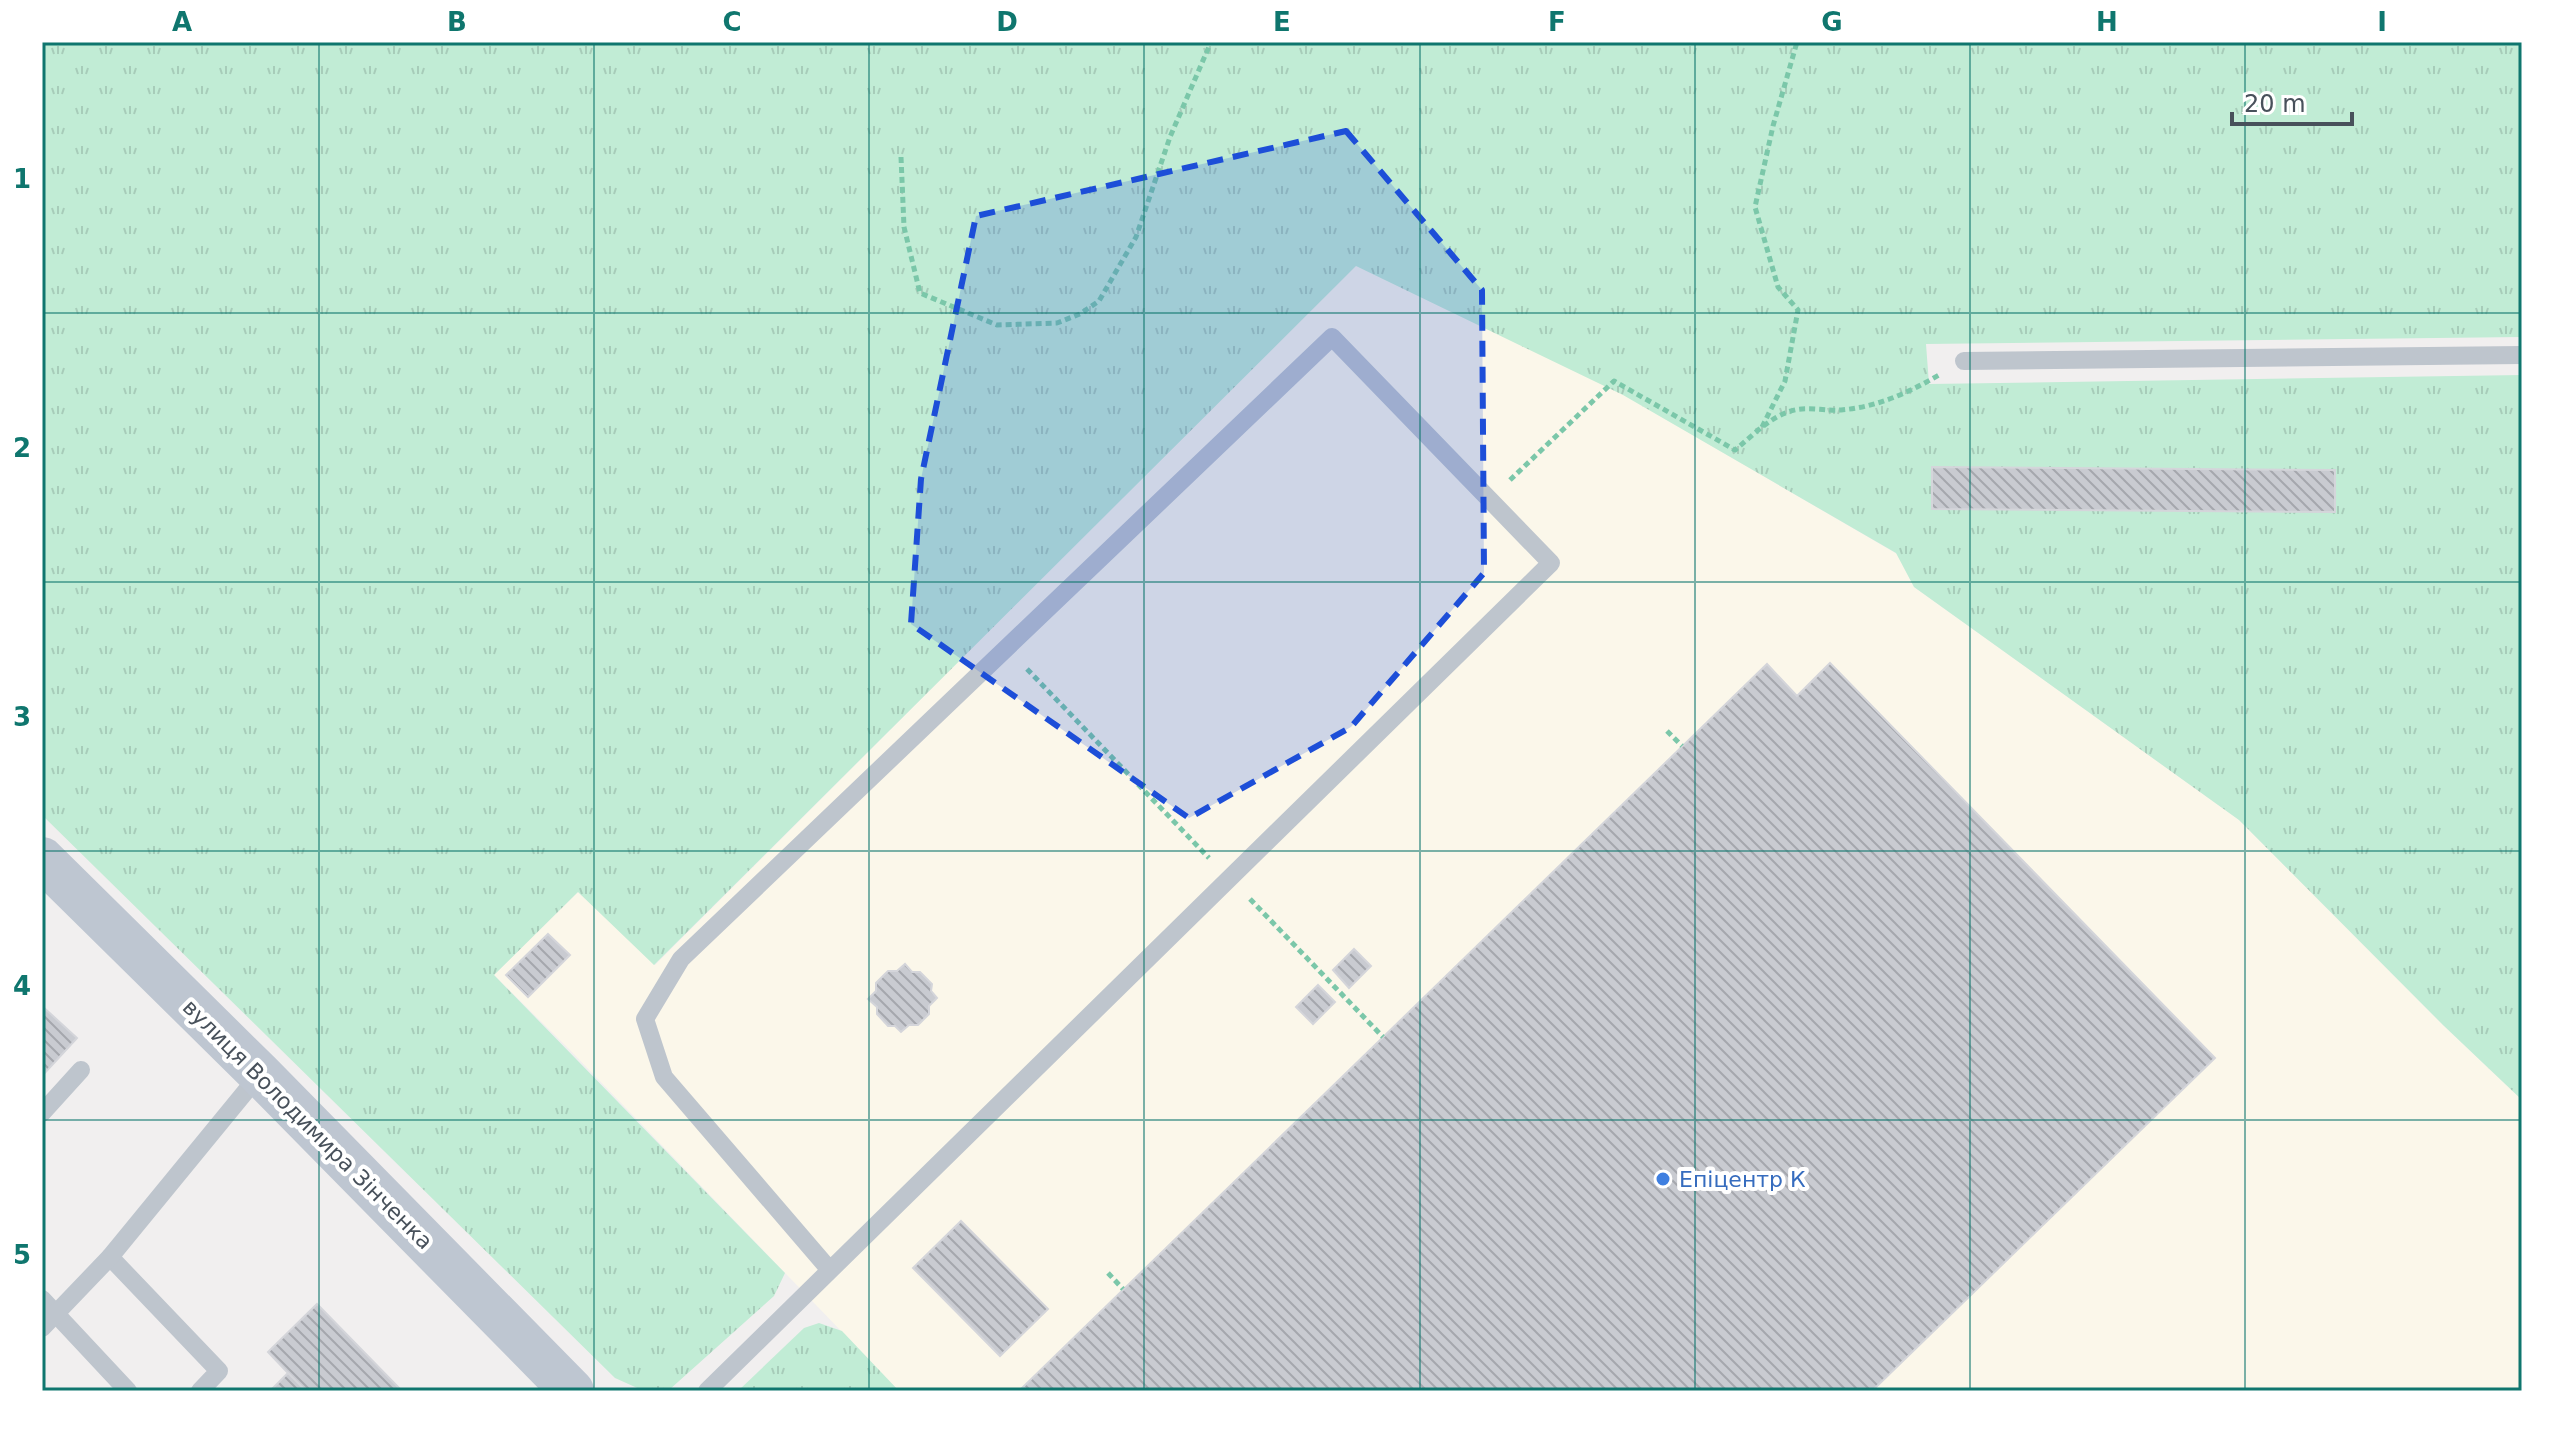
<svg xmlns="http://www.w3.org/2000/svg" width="2564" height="1433" font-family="'DejaVu Sans',sans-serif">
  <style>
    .commercial { fill: #fbf7ea }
    .grass { fill: url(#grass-tufts) }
    .building { fill: url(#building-back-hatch); stroke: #d4d5da; stroke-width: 2 }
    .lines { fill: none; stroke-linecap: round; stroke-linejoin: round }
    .path { stroke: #7bc7a9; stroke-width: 5; stroke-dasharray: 6 4; stroke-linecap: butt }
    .lane { stroke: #bec5cd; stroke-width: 18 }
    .secondary { stroke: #bec6d1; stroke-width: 44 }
    .marked { fill: #1d4ed8; fill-opacity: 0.2; stroke: #1d4ed8; stroke-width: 6; stroke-dasharray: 16 10; stroke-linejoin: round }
    .grid { fill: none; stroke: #0f766e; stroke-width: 2; stroke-opacity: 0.55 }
    .shop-dot { fill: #3f7fe0; stroke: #fff; stroke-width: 3 }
    .labels { text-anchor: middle; stroke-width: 8; stroke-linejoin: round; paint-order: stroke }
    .street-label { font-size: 22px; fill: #48515b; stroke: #fff }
    .shop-label { font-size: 22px; fill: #366cbe; stroke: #fff; text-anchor: start }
    .neatline { fill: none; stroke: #0f766e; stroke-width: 3 }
    .grid-label { font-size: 26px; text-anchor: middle; font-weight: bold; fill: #0f766e }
  </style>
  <defs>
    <pattern id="grass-tufts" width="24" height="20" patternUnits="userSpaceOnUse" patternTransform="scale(2)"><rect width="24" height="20" fill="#c1ecd5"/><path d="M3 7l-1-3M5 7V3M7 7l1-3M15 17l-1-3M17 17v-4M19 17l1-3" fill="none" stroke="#a7ccb9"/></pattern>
    <pattern id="building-back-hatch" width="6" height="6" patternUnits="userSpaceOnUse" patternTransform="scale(2)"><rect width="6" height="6" fill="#c9cbd1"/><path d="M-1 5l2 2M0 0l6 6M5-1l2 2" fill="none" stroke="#a5a7ad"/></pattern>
  </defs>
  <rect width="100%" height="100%" fill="#f1efef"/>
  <polygon class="commercial" points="1356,265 1624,395 1897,554 1914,587 2239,820 2443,1025 2522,1100 2522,1391 899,1391 569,1049 494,975 578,892 655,965"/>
  <g class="grass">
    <polygon points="42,42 2522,42 2522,337 1926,344 1929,384 2522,375 2522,1100 2443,1025 2239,820 1914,587 1896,553 1623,395 1356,266 654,965 578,892 494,975 785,1273 774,1296 669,1390 644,1391 615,1378 42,815"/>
    <polygon points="819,1323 842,1331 899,1391 738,1391 804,1328"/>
  </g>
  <g class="building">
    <polygon points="1932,467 2335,470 2335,512 1932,509"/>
    <polygon points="1830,663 2215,1058 1872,1391 1023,1391 1021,1389 1767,664 1797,696"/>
    <polygon points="548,934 570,955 528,997 506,975"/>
    <polygon points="1354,949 1371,966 1349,988 1333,970"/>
    <polygon points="905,964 912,972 920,972 932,984 931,991 937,998 929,1006 929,1014 918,1025 909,1025 901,1032 895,1026 888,1026 877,1014 877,1007 868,999 876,991 876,983 888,971 897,971"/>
    <polygon points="1318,985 1335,1002 1313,1024 1296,1007"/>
    <polygon points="42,1006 77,1038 42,1076"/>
    <polygon points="961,1221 1048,1309 1000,1356 913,1268"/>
    <polygon points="317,1304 402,1391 306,1391 288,1373 268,1352"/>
    <polygon points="288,1373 306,1391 270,1391"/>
  </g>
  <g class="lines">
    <g class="path">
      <polyline points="901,157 904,227 920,293 997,325 1057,323 1080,314 1099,301 1136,237 1170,137 1211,42"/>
      <polyline points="1762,427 1785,381 1798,310 1778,287 1755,207 1773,126 1797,42"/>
      <path d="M 1510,480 L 1614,381 L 1735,450 C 1752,436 1770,417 1791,411 C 1806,406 1825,411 1841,410 C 1877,407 1908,393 1939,375"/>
      <polyline points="1027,669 1209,858"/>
      <polyline points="1667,731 1682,746"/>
      <polyline points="1250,899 1383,1037"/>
      <polyline points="1108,1273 1123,1289"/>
    </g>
    <g class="lane">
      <polyline points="1964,361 2522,355"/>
      <polyline points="42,1113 81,1070"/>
      <polyline points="110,1257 219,1371 200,1391"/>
      <polyline points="42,1299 128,1391"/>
      <polyline points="42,1328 110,1257 260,1074"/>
      <polyline points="707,1391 1551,563 1332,337 681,959 645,1019 664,1077 829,1269"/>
    </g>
    <polyline class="secondary" points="42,859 260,1074 572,1391"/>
  </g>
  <path class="marked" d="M 1346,131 L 1482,290 L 1484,573 L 1351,727 L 1189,818 L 911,624 L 921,479 L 976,216 Z"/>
  <path class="grid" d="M 319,42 L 319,1391M 594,42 L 594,1391M 869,42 L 869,1391M 1144,42 L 1144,1391M 1420,42 L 1420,1391M 1695,42 L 1695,1391M 1970,42 L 1970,1391M 2245,42 L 2245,1391M 42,313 L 2522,313M 42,582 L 2522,582M 42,851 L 2522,851M 42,1120 L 2522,1120"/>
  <circle class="shop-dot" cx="1663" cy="1179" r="8"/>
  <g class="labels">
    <g class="street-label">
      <text transform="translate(308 1124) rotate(45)" y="8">вулиця Володимира Зінченка</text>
    </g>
    <g class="shop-label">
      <text x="1679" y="1187">Епіцентр К</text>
    </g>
  </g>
  <rect width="2564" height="1433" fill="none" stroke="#ffffff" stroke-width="88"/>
  <path d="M2232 112v12h120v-12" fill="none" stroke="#48515b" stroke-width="4"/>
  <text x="2244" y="112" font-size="24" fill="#48515b" stroke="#ffffff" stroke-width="6" paint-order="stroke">20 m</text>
  <rect x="44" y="44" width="2476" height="1345" class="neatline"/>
  <g class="grid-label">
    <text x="182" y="31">A</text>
    <text x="457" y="31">B</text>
    <text x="732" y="31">C</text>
    <text x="1007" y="31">D</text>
    <text x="1282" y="31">E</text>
    <text x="1557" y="31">F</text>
    <text x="1832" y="31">G</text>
    <text x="2107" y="31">H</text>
    <text x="2382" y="31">I</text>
    <text x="22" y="188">1</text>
    <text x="22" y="457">2</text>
    <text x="22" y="726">3</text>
    <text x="22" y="995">4</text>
    <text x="22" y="1264">5</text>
  </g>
</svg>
